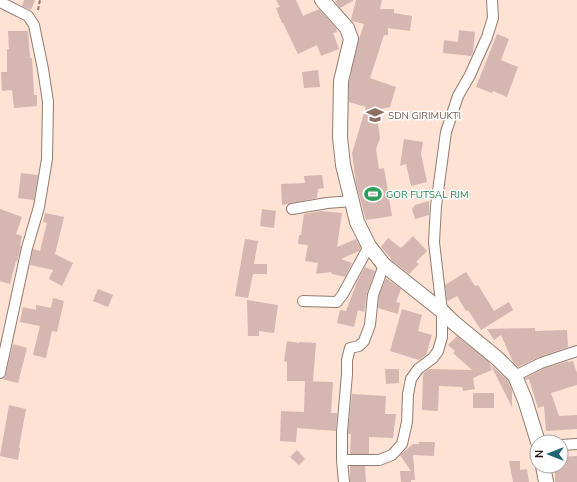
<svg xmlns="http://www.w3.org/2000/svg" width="577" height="482" font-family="'Nunito Sans',sans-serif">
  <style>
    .building { fill: #d5b6b1 }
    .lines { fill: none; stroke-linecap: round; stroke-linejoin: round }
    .street-casing { stroke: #937b6e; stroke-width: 12 }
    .secondary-casing { stroke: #937b6e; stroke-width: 16 }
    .path { stroke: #8f7b72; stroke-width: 2; stroke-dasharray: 4 2; stroke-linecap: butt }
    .street { stroke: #fff; stroke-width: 10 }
    .secondary { stroke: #fff; stroke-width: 14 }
    .labels { text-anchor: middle; stroke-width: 3; stroke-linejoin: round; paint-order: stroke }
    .education-label { font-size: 10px; fill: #785e54; stroke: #fff; text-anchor: start }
    .leisure-label { font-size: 10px; fill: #27864d; stroke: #fff; text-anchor: start }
  </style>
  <rect width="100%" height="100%" fill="#fee2d4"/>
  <g class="building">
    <polygon points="24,0 35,0 31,10 22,6"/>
    <polygon points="276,0 296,0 303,16 319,9 336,28 337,32 333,33 339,49 321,56 317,45 298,54 283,23 282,23 276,8 280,7"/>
    <polygon points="338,0 353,0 353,1 340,8 335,1"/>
    <polygon points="356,0 382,0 380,9 394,9 394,13 412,16 410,31 388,28 388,35 384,35 370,78 396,87 390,107 376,110 380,138 376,149 379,169 384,168 392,216 366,220 356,183 352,153 366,107 349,102 349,82 359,39 364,24 352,21 351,20"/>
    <polygon points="459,30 475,32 473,52 471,56 443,53 444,40 458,42"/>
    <polygon points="8,31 28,31 30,58 32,58 34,95 37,95 37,106 14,108 12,90 2,91 1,72 7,72 7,49 9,49"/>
    <polygon points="497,34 509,39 501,60 518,67 507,97 493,91 492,93 476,87"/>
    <polygon points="318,70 320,87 304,88 302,72"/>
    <polygon points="404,139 423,142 421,154 427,182 411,186 406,164 400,166"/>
    <polygon points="21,173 38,175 34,200 18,198"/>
    <polygon points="322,175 324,188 318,189 317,198 282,205 281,184 305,183 304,176"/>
    <polygon points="429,201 429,215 415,219 412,209 415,205"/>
    <polygon points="0,209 22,217 16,234 22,236 20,246 21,246 17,262 16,261 10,284 0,281"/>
    <polygon points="262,209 276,211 274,228 260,226"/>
    <polygon points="321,211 342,213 337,247 356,239 361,248 359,251 341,259 352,263 345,277 332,274 331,272 316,274 318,263 305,261 308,245 298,244 299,235 301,235 304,214"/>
    <polygon points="45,213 64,217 55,254 73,263 62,286 49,279 53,270 30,265 33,249 40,251 47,223 43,222"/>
    <polygon points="413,236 427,251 416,262 419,264 409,274 390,259 391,258 387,254 381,247 388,238 401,248"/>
    <polygon points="245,239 258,241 254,264 267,264 267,274 253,274 248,298 235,296"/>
    <polygon points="365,267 375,271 367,293 364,312 358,310 354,327 337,323 340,310 346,311 357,282"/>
    <polygon points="466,272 475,286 478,285 494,311 509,302 513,310 481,330 468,310 466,311 457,296 448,301 447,300 445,285"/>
    <polygon points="386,278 401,289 396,302 400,303 398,314 378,308 379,296"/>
    <polygon points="98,289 113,295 108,307 93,301"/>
    <polygon points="53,298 64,301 57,332 52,331 46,358 33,355 40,326 20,322 23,307 36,310 36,305 51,308"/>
    <polygon points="247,300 278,305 274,333 259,331 259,336 248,336"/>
    <polygon points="402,309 422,315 418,331 432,335 426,355 419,360 390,351"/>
    <polygon points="535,328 535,331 567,330 568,347 539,357 518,367 513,362 501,335 494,340 487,329"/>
    <polygon points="457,336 489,362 492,370 473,378 475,389 463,391 462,387 439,386 438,411 422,410 423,374 426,371 429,369 472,370 453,353 455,351 448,345"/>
    <polygon points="287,341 299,343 299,342 316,343 313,381 287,381 287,362 284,361"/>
    <polygon points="13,344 27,348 18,383 2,379 5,377 6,374"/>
    <polygon points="568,361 568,362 573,361 577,373 577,385 551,393 559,416 577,415 577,429 546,431 544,406 538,408 529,379 526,380 525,378 543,369"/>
    <polygon points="490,364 508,381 512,390 512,407"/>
    <polygon points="385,369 399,369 399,383 386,384"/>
    <polygon points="305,381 333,382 331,413 337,413 336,431 297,428 296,442 280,441 281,411 304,412"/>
    <rect x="473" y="393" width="21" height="15"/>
    <polygon points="352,394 386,396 385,414 396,414 393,438 369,437 369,454 350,454 351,434 348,434 348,432"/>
    <polygon points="9,405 26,409 19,448 20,448 18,460 0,456"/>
    <polygon points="419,442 435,442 434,456 413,455 415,480 411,480 411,482 401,482 400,471 411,471 400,455 407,449 413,444 419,444"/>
    <polygon points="297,450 305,459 299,465 290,457"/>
    <polygon points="577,456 577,482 555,482 555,466 561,466 561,457"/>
    <polygon points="509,461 520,461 520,470 527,469 529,482 513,482"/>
    <polygon points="350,466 365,466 366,482 350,482"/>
  </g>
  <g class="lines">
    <g class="street-casing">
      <g id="street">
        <polyline points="292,209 327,203 352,201"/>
        <polyline points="303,301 337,302 343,294 369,246"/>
        <polyline points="0,373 27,248 39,207 47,159 48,102 43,69 34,25 28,16 0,2 1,0"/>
        <polyline points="515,376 541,363 577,351"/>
        <polyline points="561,445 577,444"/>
        <polyline points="342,460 379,460 392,455 402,444 407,422 408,394 411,379 418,369 433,358 438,351 442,337 442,311 434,242 436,206 446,132 458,96 470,75 487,37 493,18 492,0"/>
        <polyline points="344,482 342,460 342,432 347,374 347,360 350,348 359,346 364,341 370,325 373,295 384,265"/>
      </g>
    </g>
    <g class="secondary-casing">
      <g id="secondary">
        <polyline points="322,0 347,28 351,39 341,81 340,137 343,165 357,222 369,246 384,265 442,311 453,322 498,359 515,376 525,400 538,442"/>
        <polyline points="543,466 546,482"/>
      </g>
    </g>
    <polyline class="path" points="38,10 40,0"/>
    <use href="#street" class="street"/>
    <use href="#secondary" class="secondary"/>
  </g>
  <defs>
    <g id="school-bare" transform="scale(1.38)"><path d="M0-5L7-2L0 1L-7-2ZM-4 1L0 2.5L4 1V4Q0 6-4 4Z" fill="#8d6e63" stroke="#fff" stroke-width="2.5" paint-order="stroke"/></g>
    <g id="stadium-bare" transform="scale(1.38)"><path d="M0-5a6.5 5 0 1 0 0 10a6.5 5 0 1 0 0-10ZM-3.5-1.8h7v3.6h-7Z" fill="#2e9e5b" stroke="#fff" stroke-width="2.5" paint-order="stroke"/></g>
  </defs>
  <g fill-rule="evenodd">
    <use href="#school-bare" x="375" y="115"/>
    <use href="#stadium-bare" x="373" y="194"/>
  </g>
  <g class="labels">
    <g class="education-label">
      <text x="388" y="119">SDN GIRIMUKTI</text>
    </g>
    <g class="leisure-label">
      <text x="386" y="198">GOR FUTSAL RJM</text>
    </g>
  </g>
  <g transform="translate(549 454) rotate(270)"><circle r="19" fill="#ffffff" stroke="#a4a09f"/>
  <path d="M0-3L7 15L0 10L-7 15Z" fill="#216476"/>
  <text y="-6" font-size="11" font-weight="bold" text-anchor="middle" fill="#1c120e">N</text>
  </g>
</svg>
